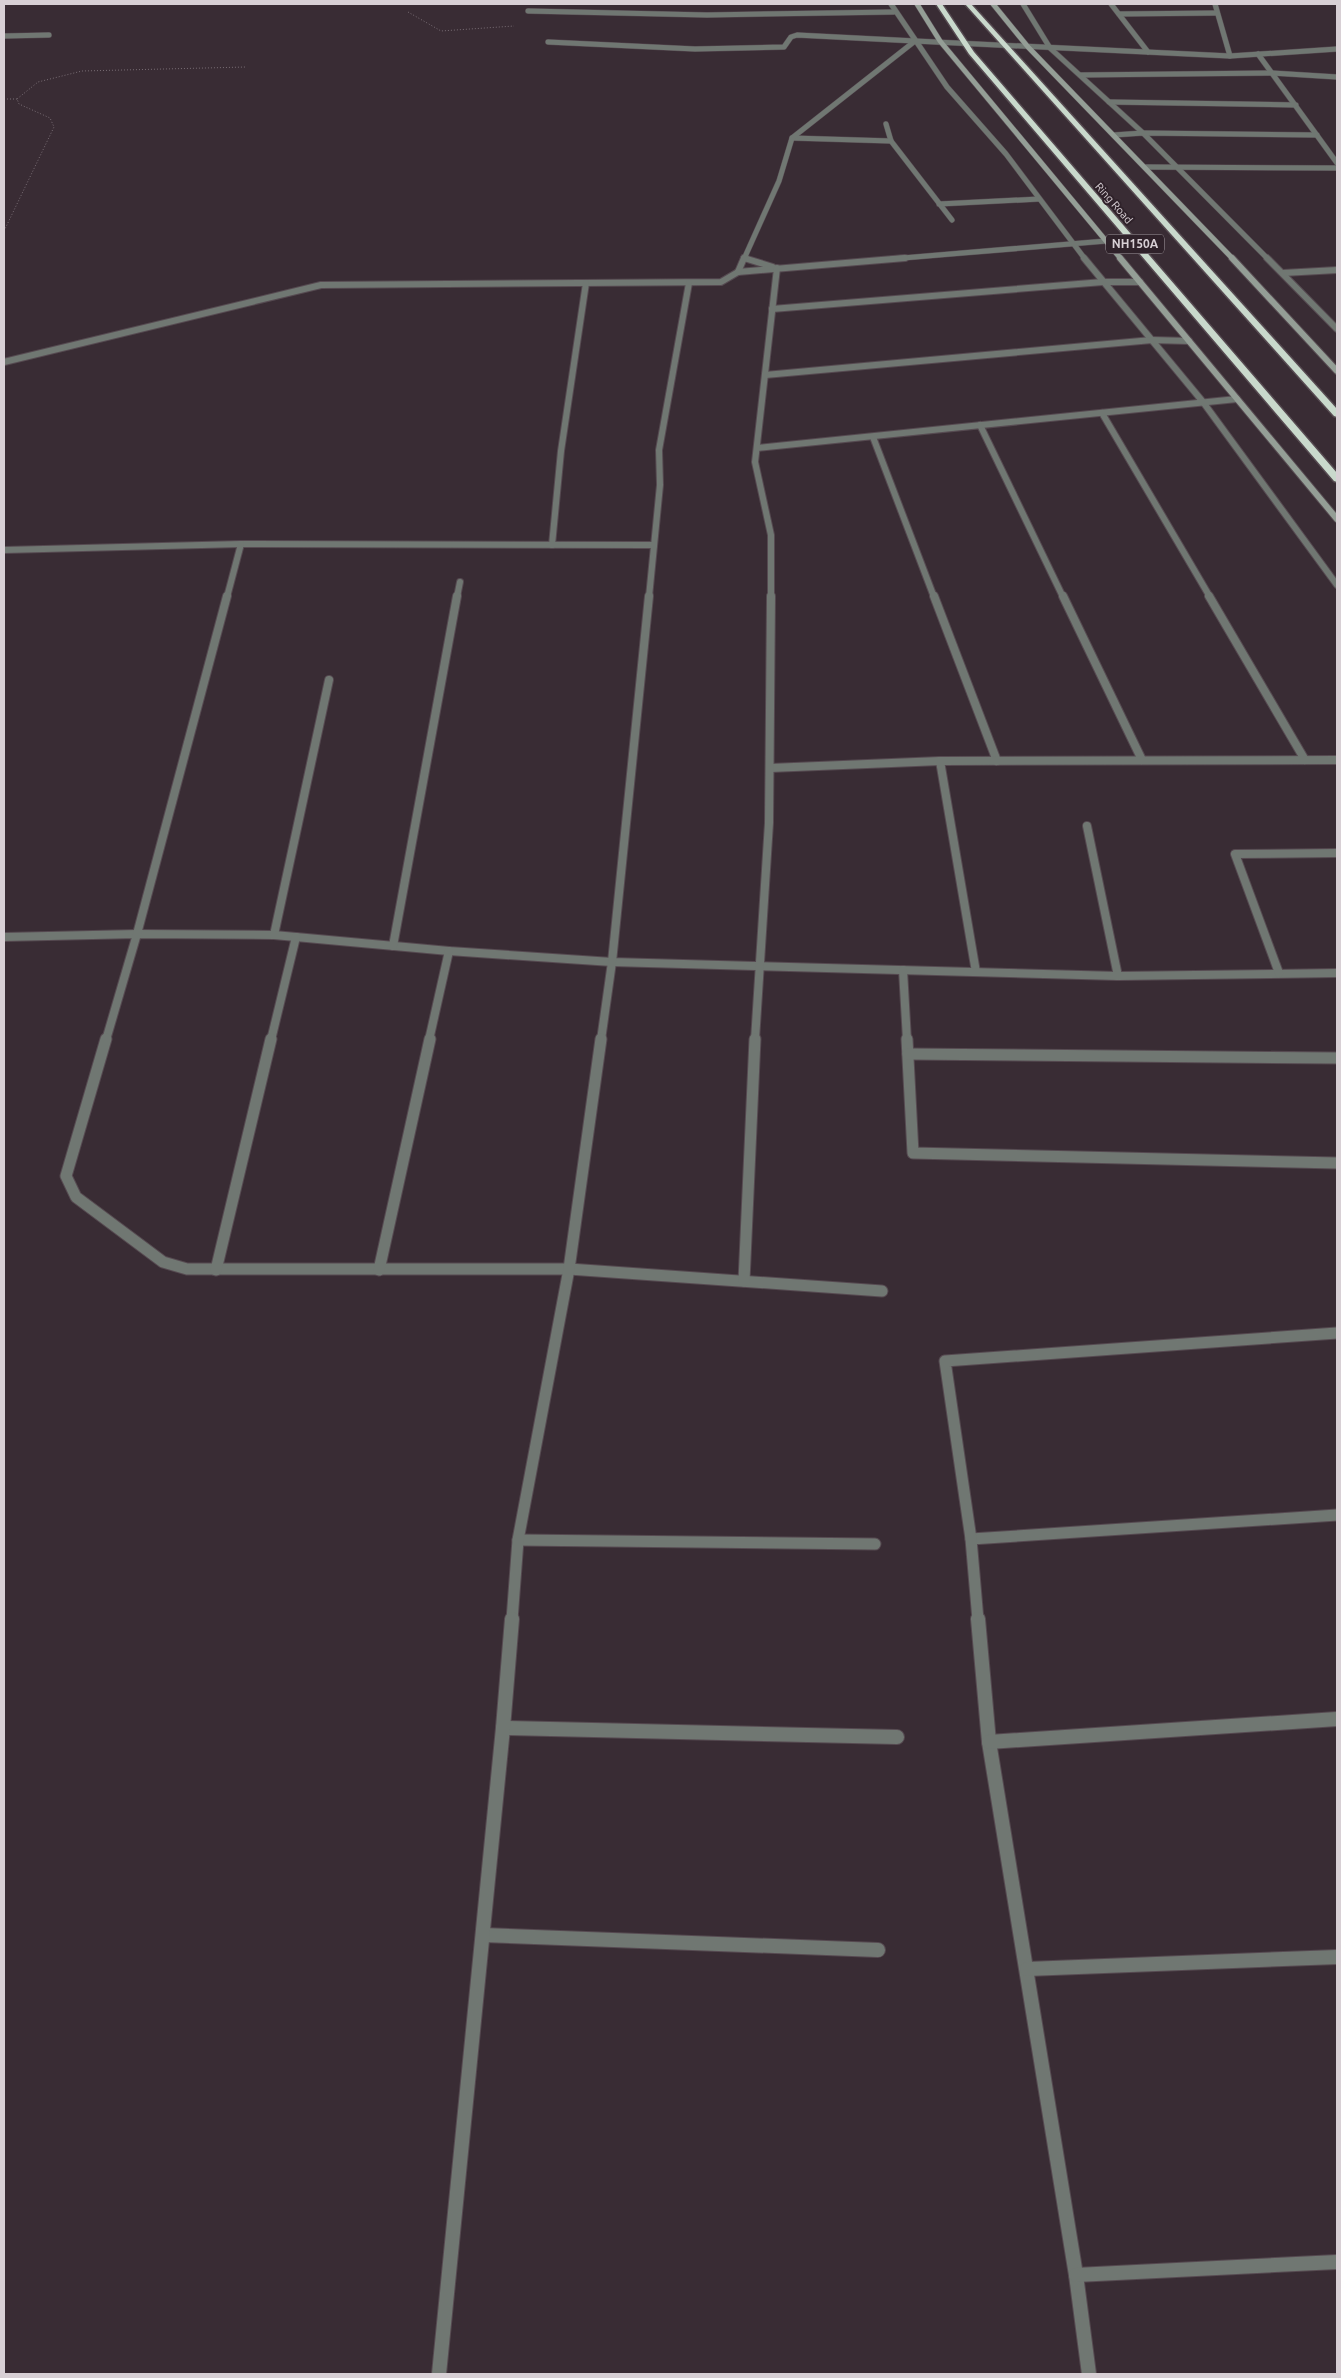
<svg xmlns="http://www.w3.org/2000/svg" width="1341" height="2378" font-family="Ubuntu,sans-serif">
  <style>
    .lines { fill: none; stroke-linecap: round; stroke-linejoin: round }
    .lane-casing { stroke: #564a51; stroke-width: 6 }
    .street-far4-casing { stroke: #564a51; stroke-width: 6 }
    .street-far3-casing { stroke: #564a51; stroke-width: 8 }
    .street-far2-casing { stroke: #564a51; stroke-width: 10 }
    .street-far1-casing { stroke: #564a51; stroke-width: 13 }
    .street-casing { stroke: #564a51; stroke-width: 16 }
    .secondary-far1-casing { stroke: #564a51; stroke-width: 6 }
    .secondary-casing { stroke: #564a51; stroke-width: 8 }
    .highway-casing { stroke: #564a51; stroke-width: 3 }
    .path { stroke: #796e75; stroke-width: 1; stroke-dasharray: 1 2; stroke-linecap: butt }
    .lane { stroke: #707772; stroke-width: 5 }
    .street-far4 { stroke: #707772; stroke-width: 5 }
    .street-far3 { stroke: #707772; stroke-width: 6 }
    .street-far2 { stroke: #707772; stroke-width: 8 }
    .street-far1 { stroke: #707772; stroke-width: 11 }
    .street { stroke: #707772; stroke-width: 14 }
    .secondary-far1 { stroke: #949e96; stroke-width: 5 }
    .secondary { stroke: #949e96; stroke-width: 6 }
    .highway { fill: #c9d9cc; fill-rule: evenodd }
    .labels { text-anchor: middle; stroke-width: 4; stroke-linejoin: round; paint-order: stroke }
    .far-street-label { font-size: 11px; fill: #d8d0d5; stroke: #2f222a }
    .shield { fill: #2f222a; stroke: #a59ca2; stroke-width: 1 }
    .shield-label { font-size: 12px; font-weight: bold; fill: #d8d0d5 }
  </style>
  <rect width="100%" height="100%" fill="#392c34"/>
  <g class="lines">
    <g class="lane-casing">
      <polyline id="lane" points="1146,167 1337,168"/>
    </g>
    <g class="street-far4-casing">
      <g id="street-far4">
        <polyline points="891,4 947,87 1006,154 1085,259"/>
        <polyline points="1023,4 1050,48 1143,133 1268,259"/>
        <polyline points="1111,4 1148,52"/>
        <polyline points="1215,4 1230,56"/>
        <polyline points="528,11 707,15 894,12"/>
        <polyline points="1119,14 1217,13"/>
        <polyline points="4,36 49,35"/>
        <polyline points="548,42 695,49 784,47 791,37 797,35 915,41"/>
        <polyline points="1258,54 1337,163"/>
        <polyline points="1080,75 1272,73 1337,77"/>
        <polyline points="1109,102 1296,105"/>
        <polyline points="886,124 891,141 952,220"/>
        <polyline points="1114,135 1143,133 1317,135"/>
        <polyline points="792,138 891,141"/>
        <polyline points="939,204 1039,199"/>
        <polyline points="744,258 748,259"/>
        <polyline points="744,259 779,181 792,138 915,41 1230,56 1337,49"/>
        <polyline points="891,259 1106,241"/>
      </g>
    </g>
    <g class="street-far3-casing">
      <g id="street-far3">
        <polyline points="744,258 773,267"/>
        <polyline points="1084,258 1203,402 1337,585"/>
        <polyline points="1267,258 1337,329"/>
        <polyline points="738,272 905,258"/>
        <polyline points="1283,273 1337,270"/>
        <polyline points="772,309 1103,282 1140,282"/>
        <polyline points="4,362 321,285 721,282 738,272 744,258"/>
        <polyline points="765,375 1152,340 1189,341"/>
        <polyline points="1102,413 1210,597"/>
        <polyline points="980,425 1063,597"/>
        <polyline points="873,437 934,597"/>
        <polyline points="757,448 1237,399"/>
        <polyline points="552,545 561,451 586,283"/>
        <polyline points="4,550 241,544 654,545"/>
        <polyline points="227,597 241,544"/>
        <polyline points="457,597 460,582"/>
        <polyline points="649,597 660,485 659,450 689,283"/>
        <polyline points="771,597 771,535 755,462 777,268"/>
      </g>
    </g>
    <g class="street-far2-casing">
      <g id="street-far2">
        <polyline points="934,596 997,761"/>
        <polyline points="1063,596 1142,760"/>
        <polyline points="1209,596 1305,760"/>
        <polyline points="940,761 976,972"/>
        <polyline points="770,768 940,761 1337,760"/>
        <polyline points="1087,826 1118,976"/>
        <polyline points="274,935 329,680"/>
        <polyline points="4,937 137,934 274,935 449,951 612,962 1118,976 1337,973"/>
        <polyline points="393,946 457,596"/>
        <polyline points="903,970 907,1040"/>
        <polyline points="1279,973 1235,854 1337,853"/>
        <polyline points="106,1040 137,934 227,596"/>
        <polyline points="271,1040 296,937"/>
        <polyline points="429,1040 449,951"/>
        <polyline points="601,1040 612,962 649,596"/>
        <polyline points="755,1040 769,823 771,596"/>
      </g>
    </g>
    <g class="street-far1-casing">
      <g id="street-far1">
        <polyline points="106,1039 66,1176 76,1197 163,1262 187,1269 569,1269 882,1291"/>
        <polyline points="907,1039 913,1153 1337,1163"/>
        <polyline points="908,1054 1337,1058"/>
        <polyline points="216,1270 271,1039"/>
        <polyline points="379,1270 430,1039"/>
        <polyline points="744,1281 755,1039"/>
        <polyline points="971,1539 1337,1515"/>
        <polyline points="518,1540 875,1544"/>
        <polyline points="512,1620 518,1540 569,1269 601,1039"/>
        <polyline points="978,1620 971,1539 945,1361 1337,1333"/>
      </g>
    </g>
    <g class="street-casing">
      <g id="street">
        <polyline points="978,1619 989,1742 1076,2275 1089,2374"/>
        <polyline points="503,1728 897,1737"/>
        <polyline points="989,1742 1337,1719"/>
        <polyline points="483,1935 878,1950"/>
        <polyline points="1027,1969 1337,1957"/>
        <polyline points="1076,2275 1337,2262"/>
        <polyline points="439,2374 503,1728 512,1619"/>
      </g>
    </g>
    <g class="secondary-far1-casing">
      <g id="secondary-far1">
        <polyline points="917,4 940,41 1121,259"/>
        <polyline points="993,4 1028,47 1233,259"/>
      </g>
    </g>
    <g class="secondary-casing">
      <g id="secondary">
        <polyline points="1120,258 1337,519"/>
        <polyline points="1232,258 1337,371"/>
      </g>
    </g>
    <g class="highway-casing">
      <g id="highway">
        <polygon points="936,4 942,4 974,52 1337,473 1337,482 1334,481 969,54"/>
        <polygon points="965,4 971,4 1337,409 1337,417 1334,416"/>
      </g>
    </g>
    <g class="path">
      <polyline points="408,12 441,31 514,26"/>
      <polyline points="4,99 17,99"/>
      <polyline points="4,231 54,127 50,118 19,104 17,99 38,82 82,71 246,67"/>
    </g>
    <use href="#lane" class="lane"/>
    <use href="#street-far4" class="street-far4"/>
    <use href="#street-far3" class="street-far3"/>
    <use href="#street-far2" class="street-far2"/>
    <use href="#street-far1" class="street-far1"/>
    <use href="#street" class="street"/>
    <use href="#secondary-far1" class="secondary-far1"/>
    <use href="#secondary" class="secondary"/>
    <use href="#highway" class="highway"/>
  </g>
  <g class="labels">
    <g class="far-street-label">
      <text transform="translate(1114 203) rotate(49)" y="4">Ring Road</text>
    </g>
    <rect class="shield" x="1106" y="234.5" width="58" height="19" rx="4"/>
    <g class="shield-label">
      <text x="1135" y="248">NH150A</text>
    </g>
  </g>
  <rect width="1341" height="2378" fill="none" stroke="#d8d0d5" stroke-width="10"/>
</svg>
